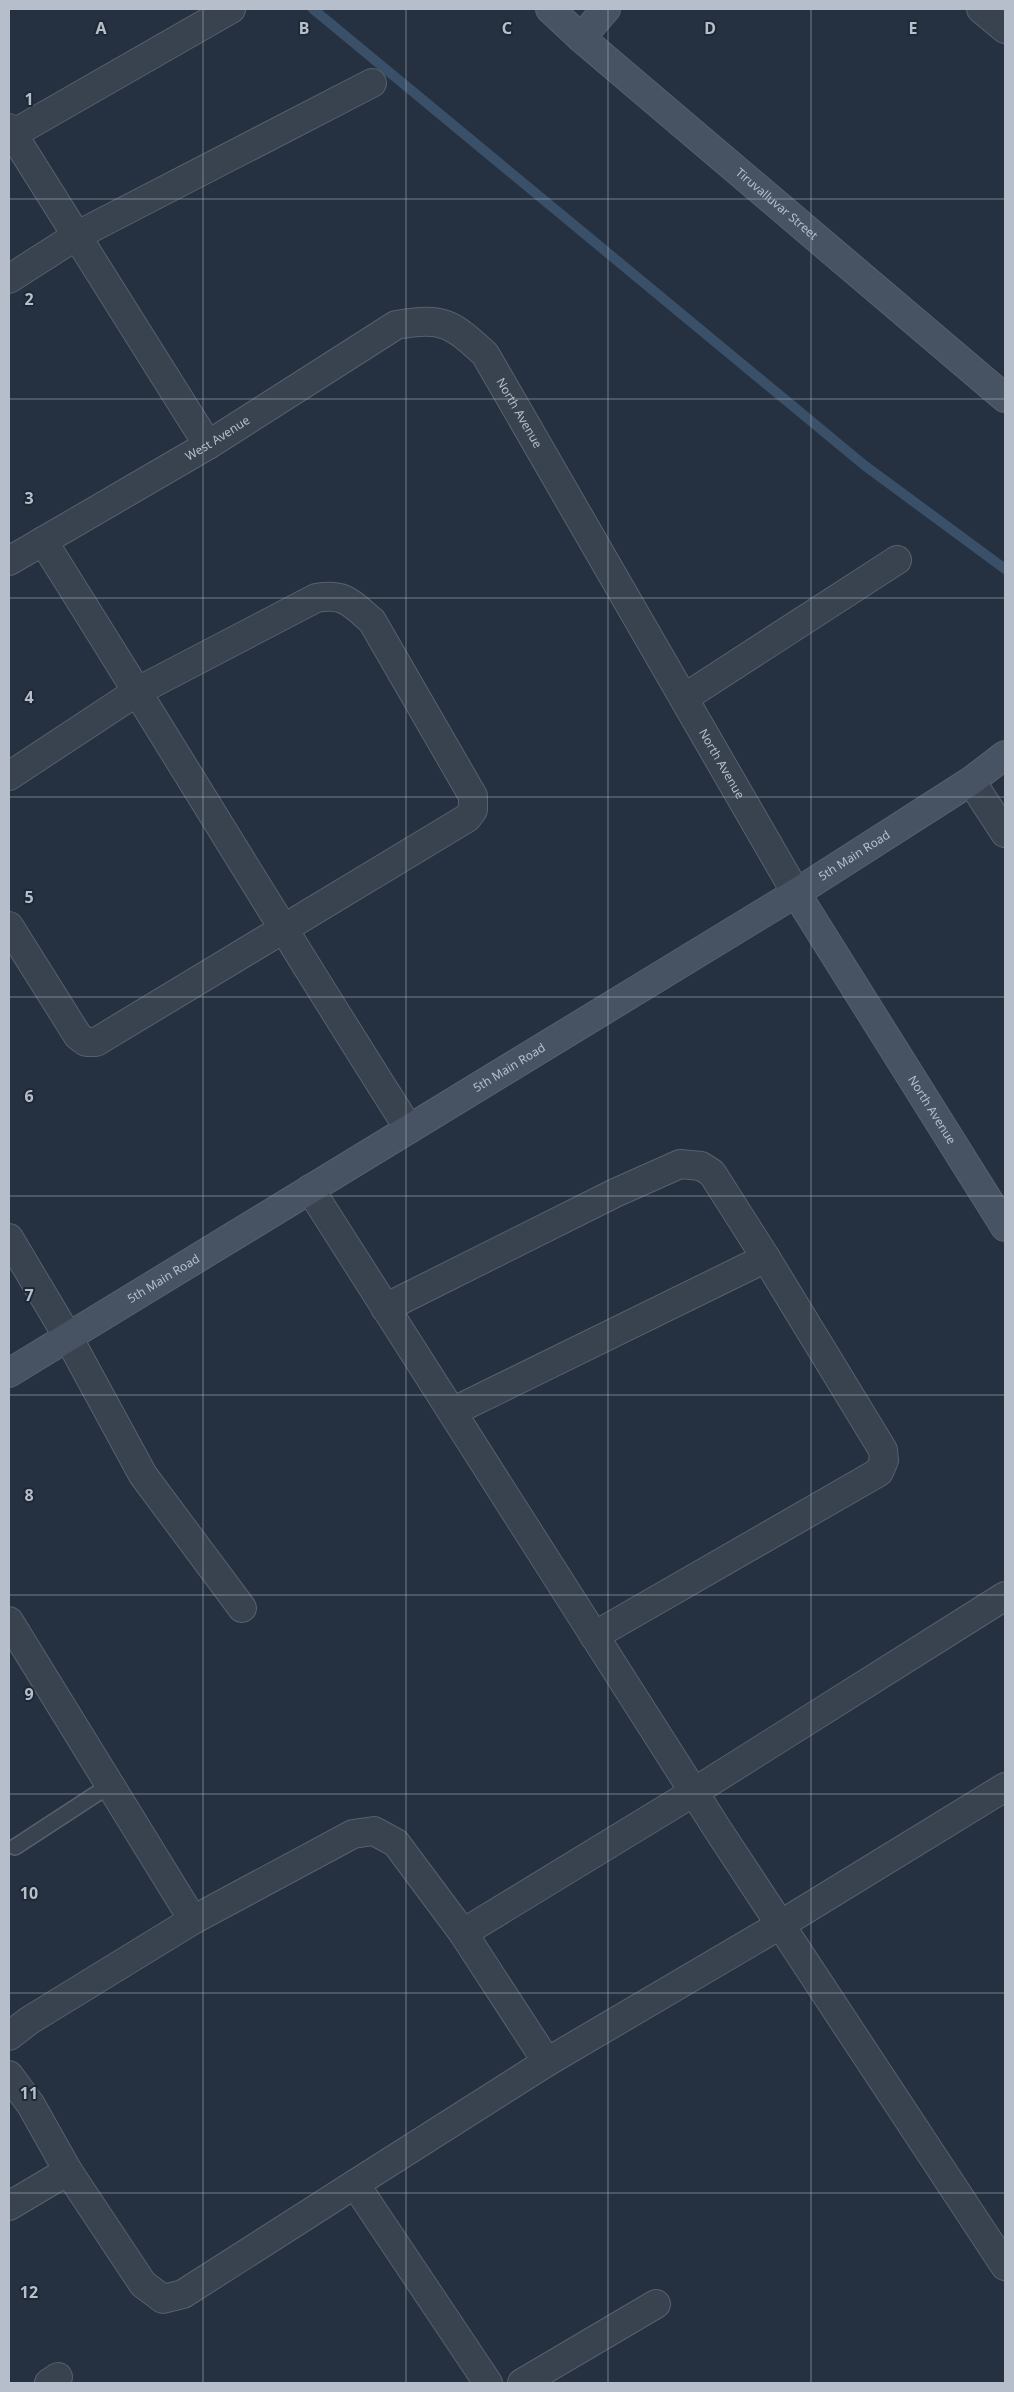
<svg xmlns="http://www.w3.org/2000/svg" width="1014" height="2392" font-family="'Noto Sans',sans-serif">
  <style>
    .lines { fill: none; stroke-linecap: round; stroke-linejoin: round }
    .stream { stroke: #3a5069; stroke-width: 10 }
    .lane-casing { stroke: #57616d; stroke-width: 18 }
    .street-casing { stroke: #57616d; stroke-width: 30 }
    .secondary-casing { stroke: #57616d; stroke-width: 30 }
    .lane { stroke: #394350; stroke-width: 15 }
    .street { stroke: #394350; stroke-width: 28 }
    .secondary { stroke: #475263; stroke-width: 28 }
    .grid { fill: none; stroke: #b5beca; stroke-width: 1; stroke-opacity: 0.55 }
    .labels { text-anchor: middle; stroke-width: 4; stroke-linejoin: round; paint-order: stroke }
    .street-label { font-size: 12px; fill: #b5beca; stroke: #1e2835 }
    .grid-label { font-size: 16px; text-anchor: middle; font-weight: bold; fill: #b5beca; stroke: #1e2835; stroke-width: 4; stroke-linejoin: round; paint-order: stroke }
  </style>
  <rect width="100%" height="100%" fill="#253140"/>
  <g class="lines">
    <polyline class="stream" points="313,9 864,465 1005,569"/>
    <g class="lane-casing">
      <polyline id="lane" points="15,1847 110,1785"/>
    </g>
    <g class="street-casing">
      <g id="street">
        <polyline points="981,9 1005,29"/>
        <polyline points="9,128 208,445"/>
        <polyline points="13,134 231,9"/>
        <polyline points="9,279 76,236 372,83"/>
        <path d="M 43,541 C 166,736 285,934 409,1129"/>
        <path id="s1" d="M 9,561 L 208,445 L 396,325 C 444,317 451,323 485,354 L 796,893"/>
        <polyline points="684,698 897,560"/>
        <path d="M 9,776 L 138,691 L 316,598 C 345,593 351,603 372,621 L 473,796 L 473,810 L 467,818 L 96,1042 L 86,1042 L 78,1036 L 9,926"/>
        <polyline points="971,781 1005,833"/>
        <polyline points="310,1189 718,1830 1005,2266"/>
        <polyline points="9,1238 68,1337 143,1475 242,1608"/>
        <polyline points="385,1308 615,1193 680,1164 701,1166 712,1173 766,1258 883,1450 884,1460 879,1472 594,1636"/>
        <polyline points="452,1412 766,1258"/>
        <polyline points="9,1621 193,1920 30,2020 9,2036"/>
        <polyline points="193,1920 353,1834 374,1831 396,1843 463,1933"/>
        <polyline points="547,2062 780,1925 1005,1787"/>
        <polyline points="9,2075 31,2105 68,2171 143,2284 163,2299 183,2294 355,2184"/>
        <polyline points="9,2206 68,2171"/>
        <polyline points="49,2383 58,2377"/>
        <polyline points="488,2383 355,2184 547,2062 463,1933 694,1792 1005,1596"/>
        <polyline points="522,2383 656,2304"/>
      </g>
    </g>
    <g class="secondary-casing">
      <g id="secondary">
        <path id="s2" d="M 550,9 L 581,38 L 1005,398"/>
        <polyline points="581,38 606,9"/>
        <path id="s3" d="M 796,893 L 1005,1227"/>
        <path id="s4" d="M 9,1373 L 796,893 L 971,781 L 1005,755"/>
      </g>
    </g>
    <use href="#lane" class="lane"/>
    <use href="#street" class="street"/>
    <use href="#secondary" class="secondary"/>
  </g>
  <path class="grid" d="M 203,9 L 203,2383M 406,9 L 406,2383M 608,9 L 608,2383M 811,9 L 811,2383M 9,199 L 1005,199M 9,399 L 1005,399M 9,598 L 1005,598M 9,797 L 1005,797M 9,997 L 1005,997M 9,1196 L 1005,1196M 9,1395 L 1005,1395M 9,1595 L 1005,1595M 9,1794 L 1005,1794M 9,1993 L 1005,1993M 9,2193 L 1005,2193"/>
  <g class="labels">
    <g class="street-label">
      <text dy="4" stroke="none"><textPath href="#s2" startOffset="299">Tiruvalluvar Street</textPath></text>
      <text dy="4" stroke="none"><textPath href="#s1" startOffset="621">North Avenue</textPath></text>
      <text dy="4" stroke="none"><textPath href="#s1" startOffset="242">West Avenue</textPath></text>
      <text dy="4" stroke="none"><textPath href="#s1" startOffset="1026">North Avenue</textPath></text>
      <text dy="4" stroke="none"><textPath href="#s4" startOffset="991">5th Main Road</textPath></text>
      <text dy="4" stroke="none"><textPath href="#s4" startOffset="586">5th Main Road</textPath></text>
      <text dy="4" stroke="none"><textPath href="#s3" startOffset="256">North Avenue</textPath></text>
      <text dy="4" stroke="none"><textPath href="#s4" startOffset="181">5th Main Road</textPath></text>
    </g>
  </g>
  <g class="grid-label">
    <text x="101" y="34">A</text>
    <text x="304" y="34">B</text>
    <text x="507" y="34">C</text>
    <text x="710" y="34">D</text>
    <text x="913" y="34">E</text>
    <text x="29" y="105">1</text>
    <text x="29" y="305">2</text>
    <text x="29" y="504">3</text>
    <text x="29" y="703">4</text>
    <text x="29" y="903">5</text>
    <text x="29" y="1102">6</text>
    <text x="29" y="1301">7</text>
    <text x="29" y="1501">8</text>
    <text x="29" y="1700">9</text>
    <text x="29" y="1899">10</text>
    <text x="29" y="2099">11</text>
    <text x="29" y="2298">12</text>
  </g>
  <rect width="1014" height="2392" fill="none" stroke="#b5beca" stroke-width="20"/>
</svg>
